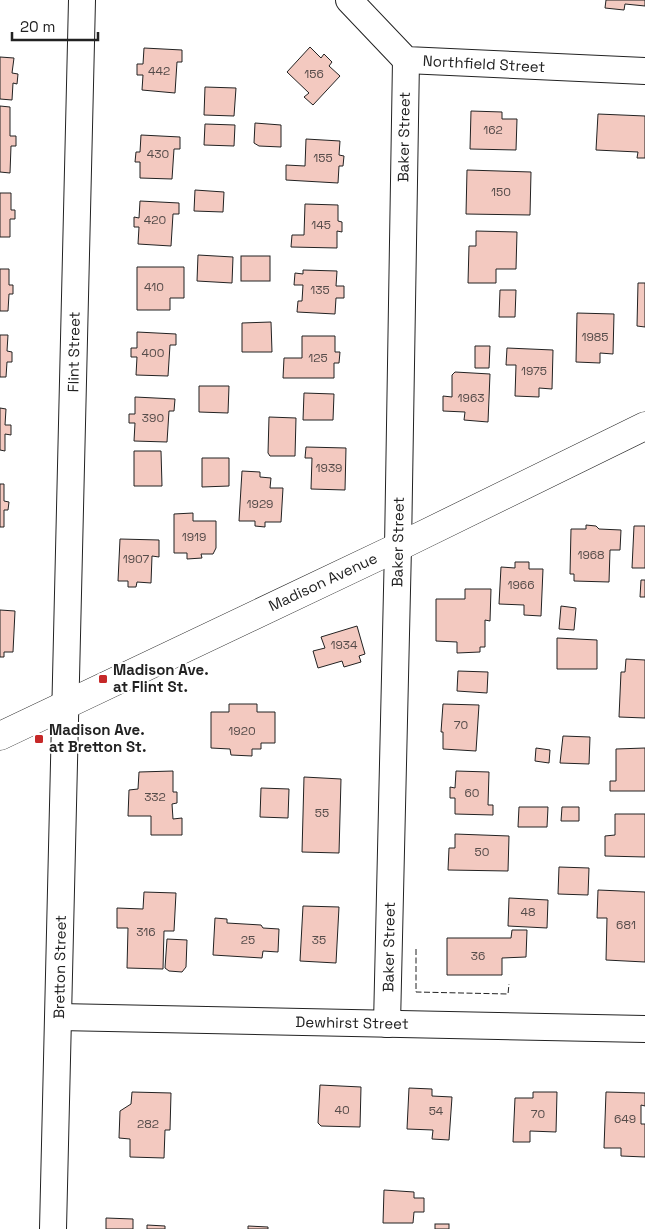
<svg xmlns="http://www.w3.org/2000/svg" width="645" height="1229" font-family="'Space Grotesk',sans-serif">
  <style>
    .building { fill: #f3c9c0; stroke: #222 }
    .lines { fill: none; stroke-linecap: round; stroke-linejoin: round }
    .minor-casing { stroke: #222; stroke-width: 28 }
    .secondary-casing { stroke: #222; stroke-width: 29 }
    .minor { stroke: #fff; stroke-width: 26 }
    .secondary { stroke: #fff; stroke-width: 28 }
    .fence { stroke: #222; stroke-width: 1; stroke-dasharray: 6 2.5; stroke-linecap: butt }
    .poi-dot { fill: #c62828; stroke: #fff; stroke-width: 2 }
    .labels { text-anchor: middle; stroke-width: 4; stroke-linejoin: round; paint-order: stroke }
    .number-label { font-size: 12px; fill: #564c4a }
    .street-label { font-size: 15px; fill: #222; stroke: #fff }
    .poi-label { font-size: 15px; font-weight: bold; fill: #222; stroke: #fff; text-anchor: start }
  </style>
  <rect width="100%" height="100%" fill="#fff"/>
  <g class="building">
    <polygon points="606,0 645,0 645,6 625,4 624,10 605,8"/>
    <polygon points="310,47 321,58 324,54 332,62 329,66 340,76 313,105 304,97 309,93 287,72"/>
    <polygon points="144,48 182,50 182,62 177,62 175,93 142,90 143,75 137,75 137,64 143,64"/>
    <polygon points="0,57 14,58 12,73 18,74 17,84 13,83 12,100 0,99"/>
    <polygon points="205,87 236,88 234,116 204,115"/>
    <polygon points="0,106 10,107 10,136 16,136 16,146 11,146 10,173 0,172"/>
    <polygon points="471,111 502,112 502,119 517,119 516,150 470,149"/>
    <polygon points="598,114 645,116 645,158 637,158 638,152 596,150"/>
    <polygon points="255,123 281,125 281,147 259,146 254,143"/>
    <polygon points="205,124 235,125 234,146 204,145"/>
    <polygon points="141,135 180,137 180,149 174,149 172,179 140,178 140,162 135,162 136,152 140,152"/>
    <polygon points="306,139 340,141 339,155 344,156 343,166 339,166 338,183 286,180 286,165 305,166"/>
    <polygon points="467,170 531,172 530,215 466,214"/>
    <polygon points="195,190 224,192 223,212 194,211"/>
    <polygon points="0,193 11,193 11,210 15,210 15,219 10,219 10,237 0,237"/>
    <polygon points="140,201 179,203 179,214 173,214 171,246 138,244 139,227 134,227 134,217 139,218"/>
    <polygon points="305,204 338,205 338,221 342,222 342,232 337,231 337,248 291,247 292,235 304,235"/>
    <polygon points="476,231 517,232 516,269 496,269 496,283 468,283 469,246 476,246"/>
    <polygon points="198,255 233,257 232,283 197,281"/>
    <rect x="241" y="256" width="29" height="25"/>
    <polygon points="137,267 184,267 184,298 170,298 170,310 137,310"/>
    <polygon points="0,269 9,269 9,285 13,285 13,294 9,294 8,311 0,311"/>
    <polygon points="303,270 337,271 336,286 344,286 344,298 336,298 335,314 297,312 298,301 302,301 303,285 294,285 295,273 303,274"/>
    <polygon points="638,283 645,283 645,327 637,326"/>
    <polygon points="500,290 516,290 515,317 499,317"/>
    <polygon points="577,313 614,314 613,354 600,353 600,363 576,362"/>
    <polygon points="271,322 272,352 242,352 242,323"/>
    <polygon points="137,332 176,334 176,345 170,345 168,376 136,375 137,357 131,357 131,348 137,348"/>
    <polygon points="0,335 8,335 7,351 12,352 12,362 7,362 6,377 0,377"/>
    <polygon points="302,336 335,336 335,352 340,352 339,363 334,363 334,378 283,378 284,358 302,358"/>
    <polygon points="475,346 490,346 489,368 475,368"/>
    <polygon points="507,348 553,350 552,389 539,388 539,397 515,396 516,365 506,365"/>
    <polygon points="455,372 490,374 488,422 464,420 465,412 443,411 443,396 452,397 452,375"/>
    <polygon points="199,386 229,386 228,413 199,412"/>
    <polygon points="304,393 334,394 333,420 303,420"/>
    <polygon points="135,397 175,399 174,411 169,411 167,442 134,441 135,423 129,423 129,414 135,414"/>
    <polygon points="0,408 6,409 5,425 11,425 11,435 5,434 5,451 0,450"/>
    <polygon points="269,417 296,418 295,456 270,456 268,453"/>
    <polygon points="306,447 346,448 345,490 311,489 312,458 305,458"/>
    <polygon points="134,451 161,451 162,486 134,486"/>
    <polygon points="202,458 229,458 229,486 202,487"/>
    <polygon points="242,471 260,472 260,477 271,478 270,488 283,488 281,522 265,522 265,527 255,526 255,521 239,521"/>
    <polygon points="0,484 4,484 4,501 9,502 8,510 4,510 4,527 0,527"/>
    <polygon points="193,513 193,521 216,521 216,548 213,554 201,554 202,558 187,559 187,553 174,553 174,514"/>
    <polygon points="586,525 596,526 599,529 621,530 620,550 610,550 609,582 574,581 574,574 570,574 571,529 586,529"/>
    <polygon points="634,526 645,526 645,568 632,568"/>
    <polygon points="120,539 159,540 159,557 152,556 151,583 137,582 136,587 128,587 128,581 118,581"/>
    <polygon points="515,562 529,562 529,569 543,569 541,616 524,615 524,605 499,604 501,567 515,568"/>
    <polygon points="641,580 645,580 645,597 640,597"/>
    <polygon points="465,589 491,589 490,621 485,620 485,647 480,647 480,652 457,653 457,642 436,641 436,599 465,599"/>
    <polygon points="561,606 576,608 574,630 559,629"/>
    <polygon points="0,610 15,611 13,652 4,652 4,657 0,657"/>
    <polygon points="357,626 365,654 359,656 361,662 344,667 342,661 318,668 313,651 325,648 321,637"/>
    <polygon points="557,638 597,640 597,669 557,669"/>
    <polygon points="626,659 645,660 645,718 619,717 621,672 625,672"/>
    <polygon points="458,671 488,672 487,693 457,691"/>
    <polygon points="229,704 257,704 257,712 275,712 275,743 261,743 261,749 252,749 252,756 231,755 230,749 211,748 211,712 229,712"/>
    <polygon points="443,704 479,705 476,751 443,749 443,732 441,732"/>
    <polygon points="563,736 590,737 589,764 560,763"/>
    <polygon points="536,748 550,750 549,763 535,761"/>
    <polygon points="645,748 645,791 610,791 610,781 616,781 616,749"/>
    <polygon points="173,771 173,792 177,792 177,803 172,804 173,819 182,818 182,835 151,835 151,816 128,816 129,790 138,789 139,772"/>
    <polygon points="456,771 489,772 488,805 493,805 493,815 455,814 455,798 450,798 450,787 455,788"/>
    <polygon points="304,777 341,779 339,853 302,852"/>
    <polygon points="261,788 289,789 288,818 260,817"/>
    <polygon points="519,807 548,807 547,827 518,827"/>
    <polygon points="562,807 579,807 579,821 561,821"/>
    <polygon points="615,814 645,814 645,857 605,856 605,836 615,835"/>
    <polygon points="455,834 509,836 508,871 448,870 449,848 455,848"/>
    <polygon points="559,867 589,868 588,895 558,894"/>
    <polygon points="598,890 645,892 645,962 606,960 607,918 597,918"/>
    <polygon points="144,892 176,893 174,931 164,931 163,969 127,968 128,928 117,928 117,908 143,909"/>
    <polygon points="509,898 548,900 547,928 508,926"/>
    <polygon points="303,906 339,907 336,963 300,961"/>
    <polygon points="215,918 227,919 227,923 261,925 263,928 279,929 278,952 263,951 262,958 213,955"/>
    <polygon points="512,930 527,930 526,957 502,958 502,975 447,975 447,938 511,938"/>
    <polygon points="167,939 187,940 186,967 182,972 169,971 165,968"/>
    <polygon points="320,1085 361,1087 360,1127 321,1126 318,1123"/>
    <polygon points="409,1088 432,1089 432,1096 452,1097 449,1140 432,1139 433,1130 407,1129"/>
    <polygon points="132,1092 171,1093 170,1130 165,1130 164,1158 130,1157 130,1139 119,1138 120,1111 131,1104"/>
    <polygon points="533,1092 557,1092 556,1132 530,1131 530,1142 513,1142 515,1098 533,1098"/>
    <polygon points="606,1092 645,1093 645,1106 641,1105 641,1124 645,1124 645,1157 621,1156 621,1148 604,1148"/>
    <polygon points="384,1190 414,1192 414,1198 424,1198 424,1212 414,1212 413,1223 383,1223"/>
    <polygon points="106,1218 133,1219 133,1229 106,1229"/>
    <rect x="435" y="1224" width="14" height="5"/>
    <polygon points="147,1225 165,1226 165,1229 147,1229"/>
    <polygon points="248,1226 268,1227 268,1229 248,1229"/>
  </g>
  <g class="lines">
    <g class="minor-casing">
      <g id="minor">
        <polyline points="349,0 406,60 645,71"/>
        <polyline points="59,1017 645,1029"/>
        <polyline points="387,1024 398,547 406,60"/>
        <polyline points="53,1229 82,0"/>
      </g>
    </g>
    <g class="secondary-casing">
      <polyline id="secondary" points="0,736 398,547 645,426"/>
    </g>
    <use href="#minor" class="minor"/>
    <use href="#secondary" class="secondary"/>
    <polyline class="fence" points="416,949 416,992 508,994 509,984"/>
  </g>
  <g class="poi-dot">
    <rect x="98" y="674" width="10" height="10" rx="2.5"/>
    <rect x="34" y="734" width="10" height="10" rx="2.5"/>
  </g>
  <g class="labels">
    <g class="number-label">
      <text x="159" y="75">442</text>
      <text x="314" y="78">156</text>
      <text x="493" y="134">162</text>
      <text x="158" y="158">430</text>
      <text x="323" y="162">155</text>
      <text x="501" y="196">150</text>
      <text x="155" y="224">420</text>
      <text x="321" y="229">145</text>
      <text x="154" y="291">410</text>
      <text x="320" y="294">135</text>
      <text x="595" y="341">1985</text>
      <text x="153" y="357">400</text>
      <text x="318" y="362">125</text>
      <text x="534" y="375">1975</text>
      <text x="471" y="402">1963</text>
      <text x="153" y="422">390</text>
      <text x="329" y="472">1939</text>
      <text x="260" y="508">1929</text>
      <text x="194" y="541">1919</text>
      <text x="591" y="559">1968</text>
      <text x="136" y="563">1907</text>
      <text x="521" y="589">1966</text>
      <text x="344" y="649">1934</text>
      <text x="461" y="729">70</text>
      <text x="242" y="735">1920</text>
      <text x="472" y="797">60</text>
      <text x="155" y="801">332</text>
      <text x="322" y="817">55</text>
      <text x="482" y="856">50</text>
      <text x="528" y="916">48</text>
      <text x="626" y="929">681</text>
      <text x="146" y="936">316</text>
      <text x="248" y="944">25</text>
      <text x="319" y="944">35</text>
      <text x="478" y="960">36</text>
      <text x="342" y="1114">40</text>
      <text x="436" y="1115">54</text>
      <text x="538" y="1118">70</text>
      <text x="625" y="1123">649</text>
      <text x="148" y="1128">282</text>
    </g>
    <g class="street-label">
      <text transform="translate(484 64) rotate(3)" y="5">Northfield Street</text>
      <text transform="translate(404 137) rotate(-89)" y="5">Baker Street</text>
      <text transform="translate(74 352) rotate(-89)" y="5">Flint Street</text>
      <text transform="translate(398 542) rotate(-89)" y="5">Baker Street</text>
      <text transform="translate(323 582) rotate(-25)" y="5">Madison Avenue</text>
      <text transform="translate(389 947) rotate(-89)" y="5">Baker Street</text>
      <text transform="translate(60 967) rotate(-89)" y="5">Bretton Street</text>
      <text transform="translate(352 1023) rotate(1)" y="5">Dewhirst Street</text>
    </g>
    <g class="poi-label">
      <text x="113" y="675">Madison Ave.<tspan x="113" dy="17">at Flint St.</tspan></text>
      <text x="49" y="735">Madison Ave.<tspan x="49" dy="17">at Bretton St.</tspan></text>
    </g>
  </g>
  <path d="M12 32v8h86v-8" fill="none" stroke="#222222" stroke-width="2.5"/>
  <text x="20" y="32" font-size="15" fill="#222222" stroke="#ffffff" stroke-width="4" paint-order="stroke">20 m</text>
</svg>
